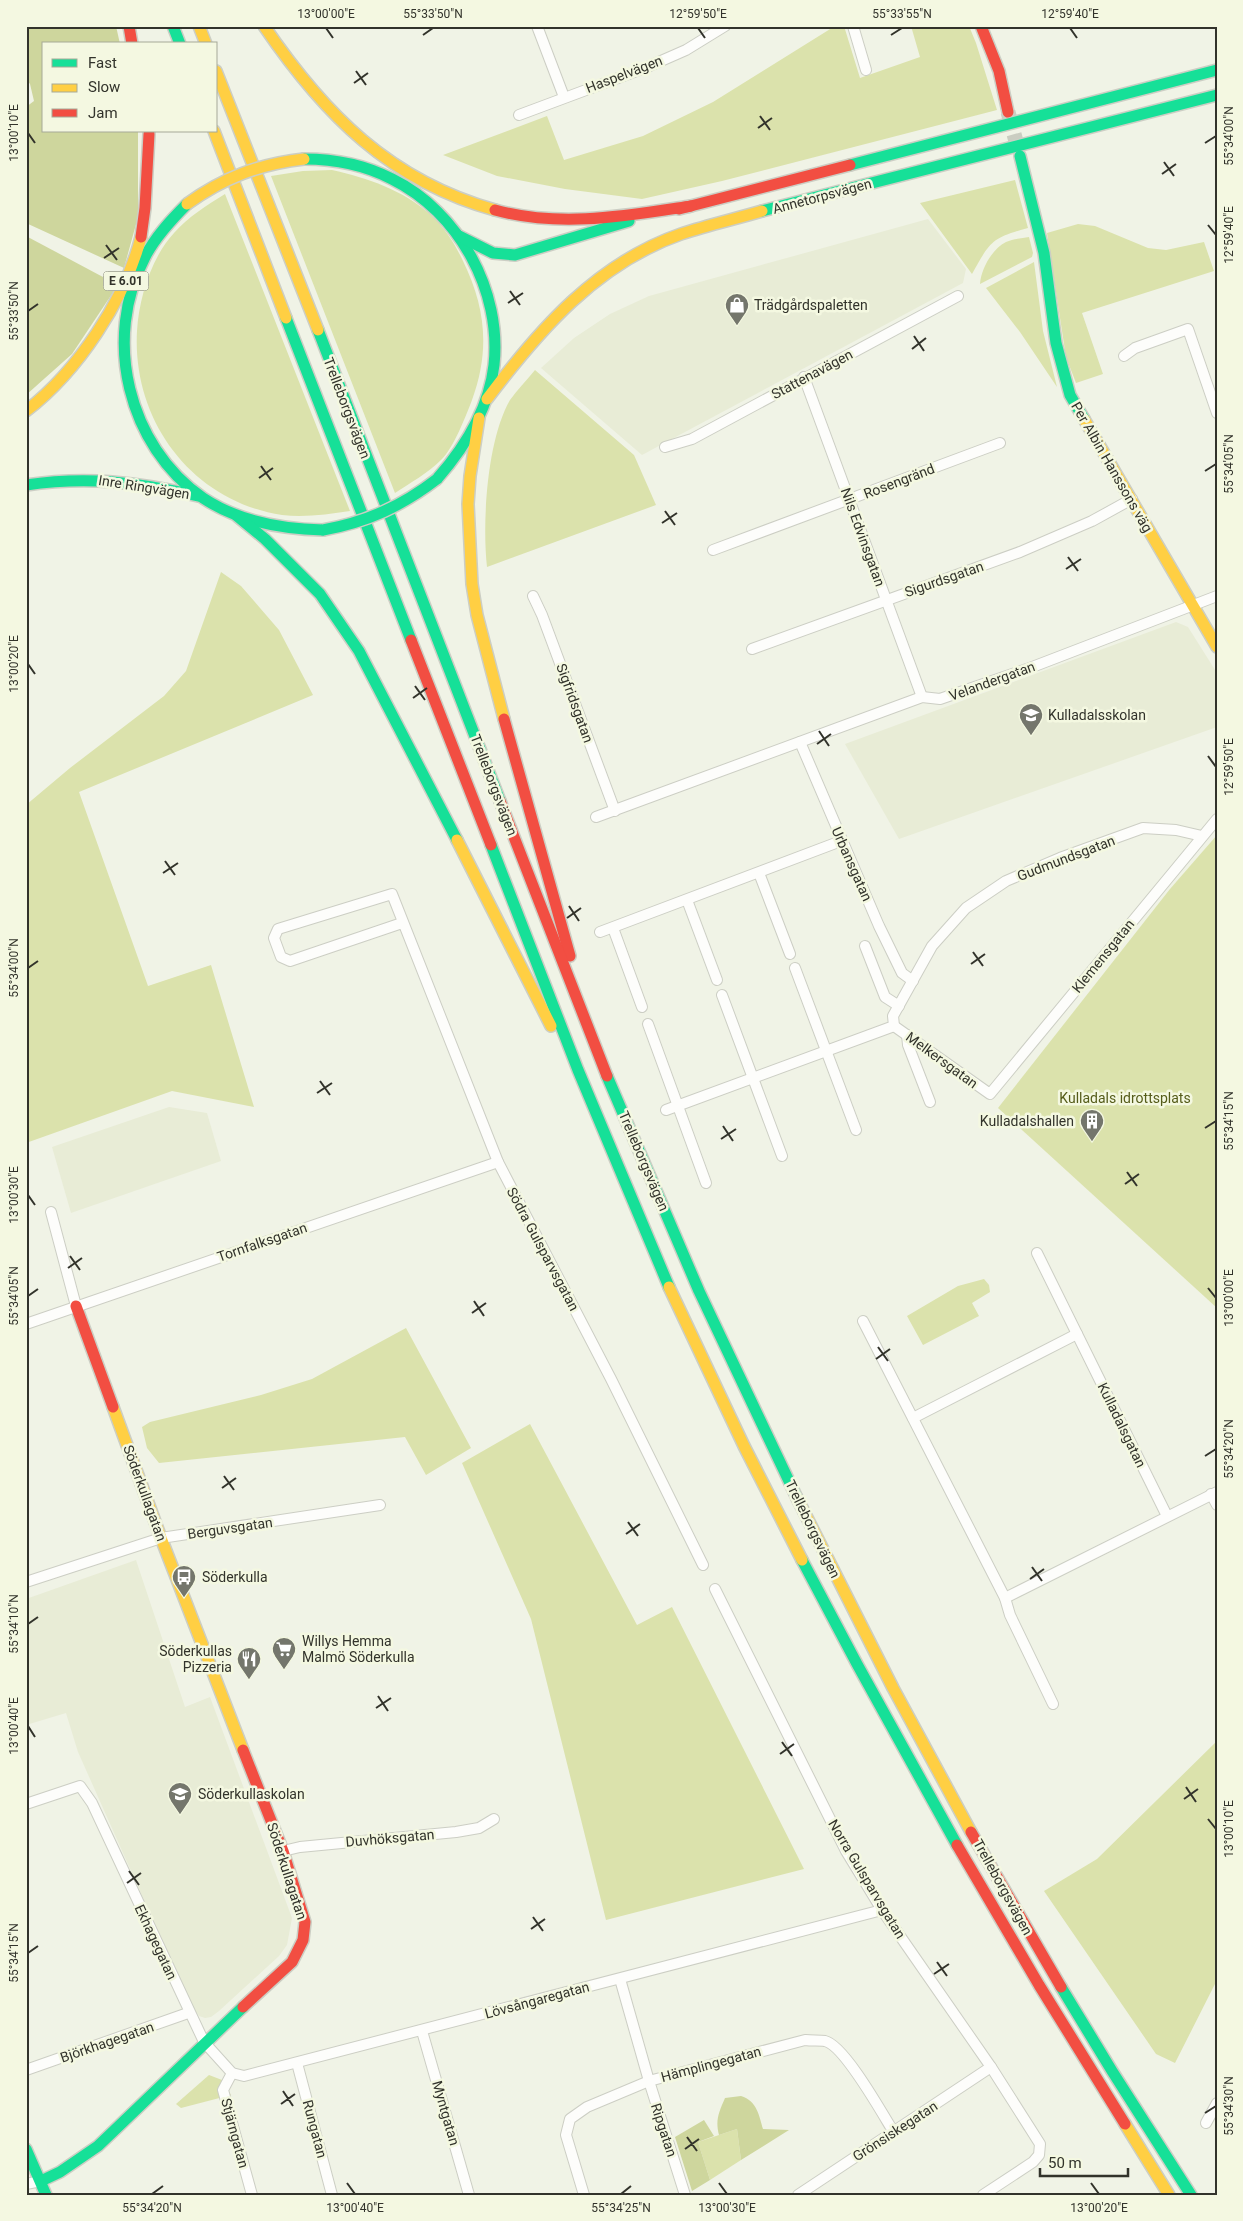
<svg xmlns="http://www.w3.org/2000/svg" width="1243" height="2221" font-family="Roboto,sans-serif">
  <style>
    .built { fill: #e8ecd6 }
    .green { fill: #dbe2ac }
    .forest { fill: #ced69d }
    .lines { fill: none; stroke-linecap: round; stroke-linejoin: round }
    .secondary-tunnel { stroke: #cacdc1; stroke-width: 15; stroke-dasharray: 15 8; stroke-linecap: butt }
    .street-casing { stroke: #cccec4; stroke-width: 12 }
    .fast-casing { stroke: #cccec4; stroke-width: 14 }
    .slow-casing { stroke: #cccec4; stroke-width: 14 }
    .jam-casing { stroke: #cccec4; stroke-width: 14 }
    .street { stroke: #fdfdfb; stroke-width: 10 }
    .fast { stroke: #16e098; stroke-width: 11 }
    .slow { stroke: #ffcf43; stroke-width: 11 }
    .jam { stroke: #f24e42; stroke-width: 11 }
    .fast-bridge-casing { stroke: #cccec4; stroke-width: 14; stroke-linecap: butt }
    .slow-bridge-casing { stroke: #cccec4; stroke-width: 14; stroke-linecap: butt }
    .fast-bridge { stroke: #16e098; stroke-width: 11 }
    .slow-bridge { stroke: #ffcf43; stroke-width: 11 }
    .ticks { fill: none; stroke: #32332b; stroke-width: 2 }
    .labels { text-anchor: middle; stroke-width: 5; stroke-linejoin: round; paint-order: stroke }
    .shield { fill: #f4f8e1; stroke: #6c6e62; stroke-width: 1 }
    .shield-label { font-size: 12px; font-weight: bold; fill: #32332b }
    .street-label { font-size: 14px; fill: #32332b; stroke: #f4f8e1 }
    .poi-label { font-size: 14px; fill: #32332b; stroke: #f4f8e1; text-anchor: start }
    .park-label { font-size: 14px; fill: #555c1a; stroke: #f4f8e1 }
    .neatline { fill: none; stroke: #32332b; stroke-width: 2 }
    .ticks-label { font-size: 12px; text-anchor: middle; fill: #32332b }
  </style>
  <rect width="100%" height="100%" fill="#f0f3e6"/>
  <g class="built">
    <polygon points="928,219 966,269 963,283 642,455 541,368 574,338 610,314 649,296"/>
    <polygon points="1176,622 1188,627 1217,673 1217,727 899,839 845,744"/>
    <polygon points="169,1107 207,1113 221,1161 71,1213 52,1147"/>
    <polygon points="136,1560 185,1707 210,1697 292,1918 287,1945 279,1956 219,2011 211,2017 205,2018 199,2016 189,2001 78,1752 66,1713 26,1725 26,1599"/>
  </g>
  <g class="green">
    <polygon points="835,26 844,26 860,78 920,57 911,26 969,26 976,43 997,110 722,181 642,199 565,189 497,176 443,155 547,116 564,160 643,136 713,102"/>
    <path d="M 332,170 C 368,178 403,190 431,215 C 445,228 455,244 463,261 C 486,308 490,351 472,400 C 466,416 453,449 441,460 C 428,473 410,483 395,493 L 271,176 L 303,171 Z"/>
    <path d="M 1015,180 L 1028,228 C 991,238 990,242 972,274 L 920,203 Z"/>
    <path d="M 225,194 L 350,511 C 328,514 305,518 282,515 C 192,501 132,421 137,331 C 139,298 151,258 174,233 C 188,217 207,205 225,194 Z"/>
    <polygon points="1078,224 1095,226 1148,248 1166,250 1204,242 1214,271 1082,313 1103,374 1076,383 1066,357 1047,233"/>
    <path d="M 1029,237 L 1033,253 L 1032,257 L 980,284 C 981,269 992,249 1006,242 C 1013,239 1022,238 1029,237 Z"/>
    <polygon points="1034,262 1043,331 1057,387 1020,332 986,288"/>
    <path d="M 535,370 L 634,455 L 656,505 L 487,567 C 482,522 487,440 510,400 C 517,390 527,380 535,370 Z"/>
    <polygon points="221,572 241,586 279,630 313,695 79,792 148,986 211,965 254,1107 172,1091 26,1143 26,805 70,768 164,696 186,671"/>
    <polygon points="1217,835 1217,1308 998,1108 1170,889"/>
    <polygon points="984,1279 989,1285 990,1292 972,1303 979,1316 923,1345 907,1316 958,1286"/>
    <polygon points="406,1328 471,1448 426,1475 405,1437 159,1463 147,1448 142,1427 150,1422 261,1395 312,1379"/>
    <polygon points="530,1424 637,1625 672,1607 804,1869 606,1920 531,1619 462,1463"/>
    <polygon points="1217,1741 1217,1980 1175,2063 1156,2054 1044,1891 1097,1859"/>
    <polygon points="209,2075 222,2080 231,2095 181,2108 176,2104"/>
    <polygon points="737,2129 741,2160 710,2180 698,2142"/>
  </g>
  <g class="forest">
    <polygon points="26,26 116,26 120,44 44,44 44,131 138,131 138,217 124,268 26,223 26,107 34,101 30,84 26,79"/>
    <polygon points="26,236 118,285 72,354 26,395"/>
    <path d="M 741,2096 C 757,2101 759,2115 763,2129 L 789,2130 L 741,2160 L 737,2129 L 719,2135 C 715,2120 719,2112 725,2098 Z"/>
    <polygon points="704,2120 714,2136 698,2142 710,2180 692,2191 675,2137"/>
  </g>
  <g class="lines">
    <polyline class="secondary-tunnel" points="1008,112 1020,156"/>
    <g class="street-casing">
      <g id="street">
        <polyline points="537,26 564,97"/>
        <polyline points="853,26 866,70"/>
        <polyline points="519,115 645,68 686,50 725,26"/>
        <polyline points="1124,356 1135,348 1188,329 1217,413"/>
        <polyline points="804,377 922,697"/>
        <polyline points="665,447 692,439 958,296"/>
        <polyline points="713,550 1000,443"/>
        <polyline points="533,596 542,615 615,811"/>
        <polyline points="752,649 1020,552 1092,521 1132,499"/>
        <polyline points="800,742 879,926 902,973 913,981"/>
        <polyline points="596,817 922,697 940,699 1027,669 1217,596"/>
        <polyline points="759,873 790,954"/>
        <polyline points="687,900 717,980"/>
        <polyline points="402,923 290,961 281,957 274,938 278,929 392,894 498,1162 611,1379 703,1565"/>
        <polyline points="613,928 642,1007"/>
        <polyline points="600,932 841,841"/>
        <polyline points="865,946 885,997 899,1006"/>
        <polyline points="795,968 856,1130"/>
        <polyline points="722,995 782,1156"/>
        <polyline points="648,1024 706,1183"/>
        <polyline points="894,1026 990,1094 1217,819"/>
        <polyline points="907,1035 908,1045 930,1102"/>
        <polyline points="666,1110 894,1026 893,1016 932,946 966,908 1006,881 1060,858 1143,828 1176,830 1202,836"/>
        <polyline points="51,1212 76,1306"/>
        <polyline points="1037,1253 1167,1516"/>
        <polyline points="863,1321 1005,1598 1010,1615 1053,1704"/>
        <polyline points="26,1324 498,1162"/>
        <polyline points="913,1418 1077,1334"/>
        <polyline points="1211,1494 1217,1505"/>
        <polyline points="26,1582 161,1538 380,1505"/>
        <polyline points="715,1589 846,1851 882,1910 991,2067 1040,2144 1039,2155 1033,2162 983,2195"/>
        <polyline points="1005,1598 1217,1492"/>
        <polyline points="26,1804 80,1786 92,1803 204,2042 232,2073 244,2076 882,1910"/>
        <polyline points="283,1851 300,1847 456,1832 479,1828 494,1819"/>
        <polyline points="620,1979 649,2081 685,2195"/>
        <polyline points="422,2031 469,2195"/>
        <polyline points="297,2063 332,2195"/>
        <polyline points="26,2070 188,2013"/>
        <polyline points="232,2073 223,2090 252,2195"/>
        <polyline points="1206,2123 1217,2103"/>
        <polyline points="26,2184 41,2181"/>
        <path d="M 584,2195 L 566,2135 L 570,2119 L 587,2107 L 649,2081 L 805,2040 C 812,2041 819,2040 825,2041 C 844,2045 882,2113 893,2131"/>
        <polyline points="798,2195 991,2067"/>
      </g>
    </g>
    <g class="fast-casing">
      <g id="fast">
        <polyline points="173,26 180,44"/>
        <polyline points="1020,156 1044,253 1056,343 1070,395 1084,419"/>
        <path d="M 304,159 C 335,159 365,165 392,179 C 459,212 502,291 494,365 C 489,409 466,446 437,479"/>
        <polyline points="850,165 1217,70"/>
        <path d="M 187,204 C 171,220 155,237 145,257 C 102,339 128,446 203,498 C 239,522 281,529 323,530"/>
        <polyline points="762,211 1217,95"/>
        <polyline points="459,236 493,253 515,255 629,221"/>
        <polyline points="286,318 411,640"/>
        <polyline points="318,330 500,801"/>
        <path d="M 26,485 C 87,476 138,482 198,496"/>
        <polyline points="237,516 265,539 320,594 359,651 457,840"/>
        <polyline points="491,845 578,1070 669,1287"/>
        <polyline points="607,1076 699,1291 797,1498"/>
        <polyline points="802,1560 857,1664 957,1845"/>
        <polyline points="1061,1987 1112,2071 1191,2195"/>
        <polyline points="26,2149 46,2195"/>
        <polyline points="41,2181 60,2172 98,2146 243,2007"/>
      </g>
    </g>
    <g class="slow-casing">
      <g id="slow">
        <polyline points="199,26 206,44"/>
        <path d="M 264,26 C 324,114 390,181 495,210"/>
        <polyline points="216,71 318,330"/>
        <polyline points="214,131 286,318"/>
        <path d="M 487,399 C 539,330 597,263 681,234 C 708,225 735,219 762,211"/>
        <path d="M 26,411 C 78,371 125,300 141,237"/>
        <polyline points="479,418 470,476 468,504 472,584 477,615 504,719"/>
        <polyline points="1084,419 1217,647"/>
        <polyline points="457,840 551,1026"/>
        <polyline points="669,1287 744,1446 802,1560"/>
        <polyline points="113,1407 161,1538 243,1750"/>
        <polyline points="797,1498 893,1688 971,1832"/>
        <polyline points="1125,2124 1169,2195"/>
      </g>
    </g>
    <g class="jam-casing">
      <g id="jam">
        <polyline points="129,26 132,44"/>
        <polyline points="981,26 999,71 1008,112"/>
        <polyline points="679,209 850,165"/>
        <path d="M 495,210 C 560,228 625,216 691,206"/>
        <polyline points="141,237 145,208 149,134"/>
        <polyline points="411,640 491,845"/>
        <polyline points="504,719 570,956"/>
        <polyline points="500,801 607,1076"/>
        <polyline points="76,1306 113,1407"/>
        <polyline points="971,1832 1061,1987"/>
        <polyline points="957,1845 1039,1985 1125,2124"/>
        <polyline points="243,2007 292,1962 303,1940 305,1922 283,1851 243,1750"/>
      </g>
    </g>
    <use href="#street" class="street"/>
    <use href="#fast" class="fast"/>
    <use href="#slow" class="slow"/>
    <use href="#jam" class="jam"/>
    <g class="fast-bridge-casing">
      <path id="fast-bridge" d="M 323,530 C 367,522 402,506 437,479"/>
    </g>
    <g class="slow-bridge-casing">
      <path id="slow-bridge" d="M 187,204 C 223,178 259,164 304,159"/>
    </g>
    <use href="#fast-bridge" class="fast-bridge"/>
    <use href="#slow-bridge" class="slow-bridge"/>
  </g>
  <path class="ticks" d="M 326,28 L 333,38M 698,28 L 705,38M 1070,28 L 1077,38M 423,35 L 433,28M 891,35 L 902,28M 356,71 L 366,85M 354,83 L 368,73M 760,116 L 770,130M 758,128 L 772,118M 28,133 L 35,143M 1205,143 L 1216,136M 1164,162 L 1174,176M 1162,174 L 1176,164M 1208,225 L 1216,235M 106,245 L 117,260M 104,258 L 119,248M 510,291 L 520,305M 508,303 L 523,293M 28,311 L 38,304M 914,336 L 924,351M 912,349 L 926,338M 261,466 L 271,480M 1205,471 L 1216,464M 259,478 L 273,468M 665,511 L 675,525M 662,523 L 677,513M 1068,557 L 1078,571M 1066,569 L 1081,559M 28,664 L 35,674M 415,686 L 425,700M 413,698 L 427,688M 819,731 L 829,746M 817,744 L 831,734M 1208,756 L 1216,767M 165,861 L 175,875M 163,873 L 178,863M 569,906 L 579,921M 567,918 L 581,908M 973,952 L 983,966M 971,964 L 985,954M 28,968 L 38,961M 320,1081 L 330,1095M 317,1093 L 332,1083M 723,1126 L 733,1141M 1205,1128 L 1216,1121M 721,1139 L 736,1129M 1127,1172 L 1137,1186M 1125,1184 L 1139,1174M 28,1195 L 35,1205M 70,1256 L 80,1270M 68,1268 L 82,1258M 1208,1288 L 1216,1298M 28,1296 L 38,1289M 474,1301 L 484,1316M 472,1313 L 486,1303M 878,1347 L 888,1361M 876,1359 L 890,1349M 1205,1456 L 1216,1449M 224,1476 L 234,1490M 222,1488 L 236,1478M 628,1522 L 638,1536M 626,1534 L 640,1524M 1032,1567 L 1042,1581M 1030,1579 L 1044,1569M 28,1624 L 38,1617M 378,1696 L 388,1711M 376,1708 L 391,1698M 28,1726 L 35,1737M 782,1742 L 792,1756M 780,1754 L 794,1744M 1186,1787 L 1196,1802M 1184,1799 L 1198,1789M 1208,1819 L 1216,1829M 129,1871 L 139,1885M 127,1883 L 141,1873M 533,1917 L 543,1931M 531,1929 L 545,1919M 28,1953 L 38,1946M 937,1962 L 947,1976M 934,1974 L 949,1964M 283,2091 L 293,2106M 281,2104 L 295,2094M 1205,2113 L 1216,2106M 687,2137 L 697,2151M 685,2149 L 699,2139M 347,2183 L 355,2194M 719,2183 L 727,2194M 1091,2183 L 1099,2194M 152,2194 L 163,2186M 621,2194 L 631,2186"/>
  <defs>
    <g id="shop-pin" transform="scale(1.25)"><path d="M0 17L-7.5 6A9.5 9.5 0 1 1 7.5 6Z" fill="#74766c" stroke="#f4f8e1"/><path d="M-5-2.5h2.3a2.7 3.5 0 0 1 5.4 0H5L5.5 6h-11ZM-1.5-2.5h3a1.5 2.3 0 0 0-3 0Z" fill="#fff"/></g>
    <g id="school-pin" transform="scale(1.25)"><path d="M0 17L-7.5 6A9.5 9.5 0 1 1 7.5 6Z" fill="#74766c" stroke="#f4f8e1"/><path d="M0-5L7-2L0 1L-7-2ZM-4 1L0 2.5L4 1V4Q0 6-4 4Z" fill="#fff"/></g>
    <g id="building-pin" transform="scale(1.25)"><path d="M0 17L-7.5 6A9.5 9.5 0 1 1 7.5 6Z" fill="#74766c" stroke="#f4f8e1"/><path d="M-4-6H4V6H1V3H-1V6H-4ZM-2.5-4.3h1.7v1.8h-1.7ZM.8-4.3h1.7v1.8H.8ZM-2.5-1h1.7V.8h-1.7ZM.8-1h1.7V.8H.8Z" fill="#fff"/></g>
    <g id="bus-pin" transform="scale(1.25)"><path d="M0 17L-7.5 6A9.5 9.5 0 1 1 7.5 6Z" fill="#74766c" stroke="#f4f8e1"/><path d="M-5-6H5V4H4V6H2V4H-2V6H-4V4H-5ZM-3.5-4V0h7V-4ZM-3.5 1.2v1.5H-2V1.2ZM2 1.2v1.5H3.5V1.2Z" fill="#fff"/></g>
    <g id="supermarket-pin" transform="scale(1.25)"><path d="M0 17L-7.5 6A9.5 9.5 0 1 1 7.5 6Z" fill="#74766c" stroke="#f4f8e1"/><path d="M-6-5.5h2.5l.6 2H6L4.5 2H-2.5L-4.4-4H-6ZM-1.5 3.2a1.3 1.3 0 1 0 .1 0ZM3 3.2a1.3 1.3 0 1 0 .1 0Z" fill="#fff"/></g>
    <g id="restaurant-pin" transform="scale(1.25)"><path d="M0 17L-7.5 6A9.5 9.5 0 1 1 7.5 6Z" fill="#74766c" stroke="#f4f8e1"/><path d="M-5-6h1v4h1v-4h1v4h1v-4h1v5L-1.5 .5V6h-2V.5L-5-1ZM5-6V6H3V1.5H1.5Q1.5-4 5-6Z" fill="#fff"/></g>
  </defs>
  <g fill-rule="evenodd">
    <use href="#shop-pin" x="737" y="305"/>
    <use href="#school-pin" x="1031" y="715"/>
    <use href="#building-pin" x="1092" y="1121"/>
    <use href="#bus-pin" x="184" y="1577"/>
    <use href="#supermarket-pin" x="284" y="1649"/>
    <use href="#restaurant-pin" x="249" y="1659"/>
    <use href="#school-pin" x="180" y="1794"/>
  </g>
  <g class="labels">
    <rect class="shield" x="103.5" y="271.5" width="45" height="19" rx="4"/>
    <g class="shield-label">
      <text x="126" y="285">E 6.01</text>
    </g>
    <g class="street-label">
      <text transform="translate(624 74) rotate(-21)" y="5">Haspelvägen</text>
      <text transform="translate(822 196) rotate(-15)" y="5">Annetorpsvägen</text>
      <text transform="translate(812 374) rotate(-28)" y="5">Stattenavägen</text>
      <text transform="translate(347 408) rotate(69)" y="5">Trelleborgsvägen</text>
      <text transform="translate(1112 467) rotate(60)" y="5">Per Albin Hanssons väg</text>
      <text transform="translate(899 481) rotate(-21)" y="5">Rosengränd</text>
      <text transform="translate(144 487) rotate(9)" y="5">Inre Ringvägen</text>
      <text transform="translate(863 537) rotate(70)" y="5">Nils Edvinsgatan</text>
      <text transform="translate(944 579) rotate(-19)" y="5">Sigurdsgatan</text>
      <text transform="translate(992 681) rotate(-20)" y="5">Velandergatan</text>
      <text transform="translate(575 703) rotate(70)" y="5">Sigfridsgatan</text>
      <text transform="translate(494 785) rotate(69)" y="5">Trelleborgsvägen</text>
      <text transform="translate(1066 858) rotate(-21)" y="5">Gudmundsgatan</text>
      <text transform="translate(852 864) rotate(66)" y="5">Urbansgatan</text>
      <text transform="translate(1103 956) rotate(-51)" y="5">Klemensgatan</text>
      <text transform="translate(942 1060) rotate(36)" y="5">Melkersgatan</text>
      <text transform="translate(644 1161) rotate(67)" y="5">Trelleborgsvägen</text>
      <text transform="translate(262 1242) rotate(-19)" y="5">Tornfalksgatan</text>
      <text transform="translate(543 1249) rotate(62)" y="5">Södra Gulsparvsgatan</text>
      <text transform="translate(1122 1425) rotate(64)" y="5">Kulladalsgatan</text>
      <text transform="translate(145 1493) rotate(70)" y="5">Söderkullagatan</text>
      <text transform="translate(230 1528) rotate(-8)" y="5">Berguvsgatan</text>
      <text transform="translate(813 1529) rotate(64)" y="5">Trelleborgsvägen</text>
      <text transform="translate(390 1838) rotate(-5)" y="5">Duvhöksgatan</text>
      <text transform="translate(287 1871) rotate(72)" y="5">Söderkullagatan</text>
      <text transform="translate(867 1879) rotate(59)" y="5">Norra Gulsparvsgatan</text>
      <text transform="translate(1003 1887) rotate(61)" y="5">Trelleborgsvägen</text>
      <text transform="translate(156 1942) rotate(65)" y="5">Ekhagegatan</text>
      <text transform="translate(537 2000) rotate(-15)" y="5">Lövsångaregatan</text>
      <text transform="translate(107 2042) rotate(-19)" y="5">Björkhagegatan</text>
      <text transform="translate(711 2064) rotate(-15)" y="5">Hämplingegatan</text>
      <text transform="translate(446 2113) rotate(74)" y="5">Myntgatan</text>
      <text transform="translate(315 2129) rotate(75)" y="5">Rungatan</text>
      <text transform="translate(664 2130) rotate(72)" y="5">Ripgatan</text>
      <text transform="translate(895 2131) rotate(-33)" y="5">Grönsiskegatan</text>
      <text transform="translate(235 2133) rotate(75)" y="5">Stjärngatan</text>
    </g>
    <g class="poi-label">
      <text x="754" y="310">Trädgårdspaletten</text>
      <text x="1048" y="720">Kulladalsskolan</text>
      <text x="1074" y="1126" text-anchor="end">Kulladalshallen</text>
      <text x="202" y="1582">Söderkulla</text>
      <text x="302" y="1646">Willys Hemma<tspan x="302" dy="16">Malmö Söderkulla</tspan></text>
      <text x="232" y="1656" text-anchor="end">Söderkullas<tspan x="232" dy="16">Pizzeria</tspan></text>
      <text x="198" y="1799">Söderkullaskolan</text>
    </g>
    <g class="park-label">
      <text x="1125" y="1103">Kulladals idrottsplats</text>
    </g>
  </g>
  <rect width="1243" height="2221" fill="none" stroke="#f4f8e1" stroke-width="55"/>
  <rect x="42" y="42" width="175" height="90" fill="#f4f8e1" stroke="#a6a998"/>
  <rect x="52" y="59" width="25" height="8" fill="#16e098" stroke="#a6a998"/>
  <text x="88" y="68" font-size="15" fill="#32332b">Fast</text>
  <rect x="52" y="84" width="25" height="8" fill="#ffcf43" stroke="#a6a998"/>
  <text x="88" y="92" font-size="15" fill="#32332b">Slow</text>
  <rect x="52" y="109" width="25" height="8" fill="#f24e42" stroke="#a6a998"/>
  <text x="88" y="118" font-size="15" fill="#32332b">Jam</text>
  <path d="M1040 2168v8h88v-8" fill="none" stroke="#32332b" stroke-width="2.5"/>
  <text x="1048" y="2168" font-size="15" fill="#32332b" stroke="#f4f8e1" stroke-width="4" paint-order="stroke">50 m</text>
  <rect x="28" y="28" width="1188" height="2166" class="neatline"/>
  <g class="ticks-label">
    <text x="326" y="18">13°00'00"E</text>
    <text x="433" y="18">55°33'50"N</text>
    <text x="698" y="18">12°59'50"E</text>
    <text x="902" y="18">55°33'55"N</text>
    <text x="1070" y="18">12°59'40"E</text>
    <text transform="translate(14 133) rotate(-90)" y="4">13°00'10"E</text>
    <text transform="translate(1229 136) rotate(-90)" y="4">55°34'00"N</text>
    <text transform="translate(1229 235) rotate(-90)" y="4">12°59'40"E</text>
    <text transform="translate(14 311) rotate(-90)" y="4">55°33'50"N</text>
    <text transform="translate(1229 464) rotate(-90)" y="4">55°34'05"N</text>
    <text transform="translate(14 664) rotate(-90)" y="4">13°00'20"E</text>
    <text transform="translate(1229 767) rotate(-90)" y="4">12°59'50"E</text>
    <text transform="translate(14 968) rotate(-90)" y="4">55°34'00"N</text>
    <text transform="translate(1229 1121) rotate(-90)" y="4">55°34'15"N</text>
    <text transform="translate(14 1195) rotate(-90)" y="4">13°00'30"E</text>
    <text transform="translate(14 1296) rotate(-90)" y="4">55°34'05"N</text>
    <text transform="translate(1229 1298) rotate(-90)" y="4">13°00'00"E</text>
    <text transform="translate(1229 1449) rotate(-90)" y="4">55°34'20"N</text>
    <text transform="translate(14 1624) rotate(-90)" y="4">55°34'10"N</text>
    <text transform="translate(14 1726) rotate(-90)" y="4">13°00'40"E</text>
    <text transform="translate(1229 1829) rotate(-90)" y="4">13°00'10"E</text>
    <text transform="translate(14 1953) rotate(-90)" y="4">55°34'15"N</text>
    <text transform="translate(1229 2106) rotate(-90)" y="4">55°34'30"N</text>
    <text x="152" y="2212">55°34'20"N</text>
    <text x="355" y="2212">13°00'40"E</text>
    <text x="621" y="2212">55°34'25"N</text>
    <text x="727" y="2212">13°00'30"E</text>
    <text x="1099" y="2212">13°00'20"E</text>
  </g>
</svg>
